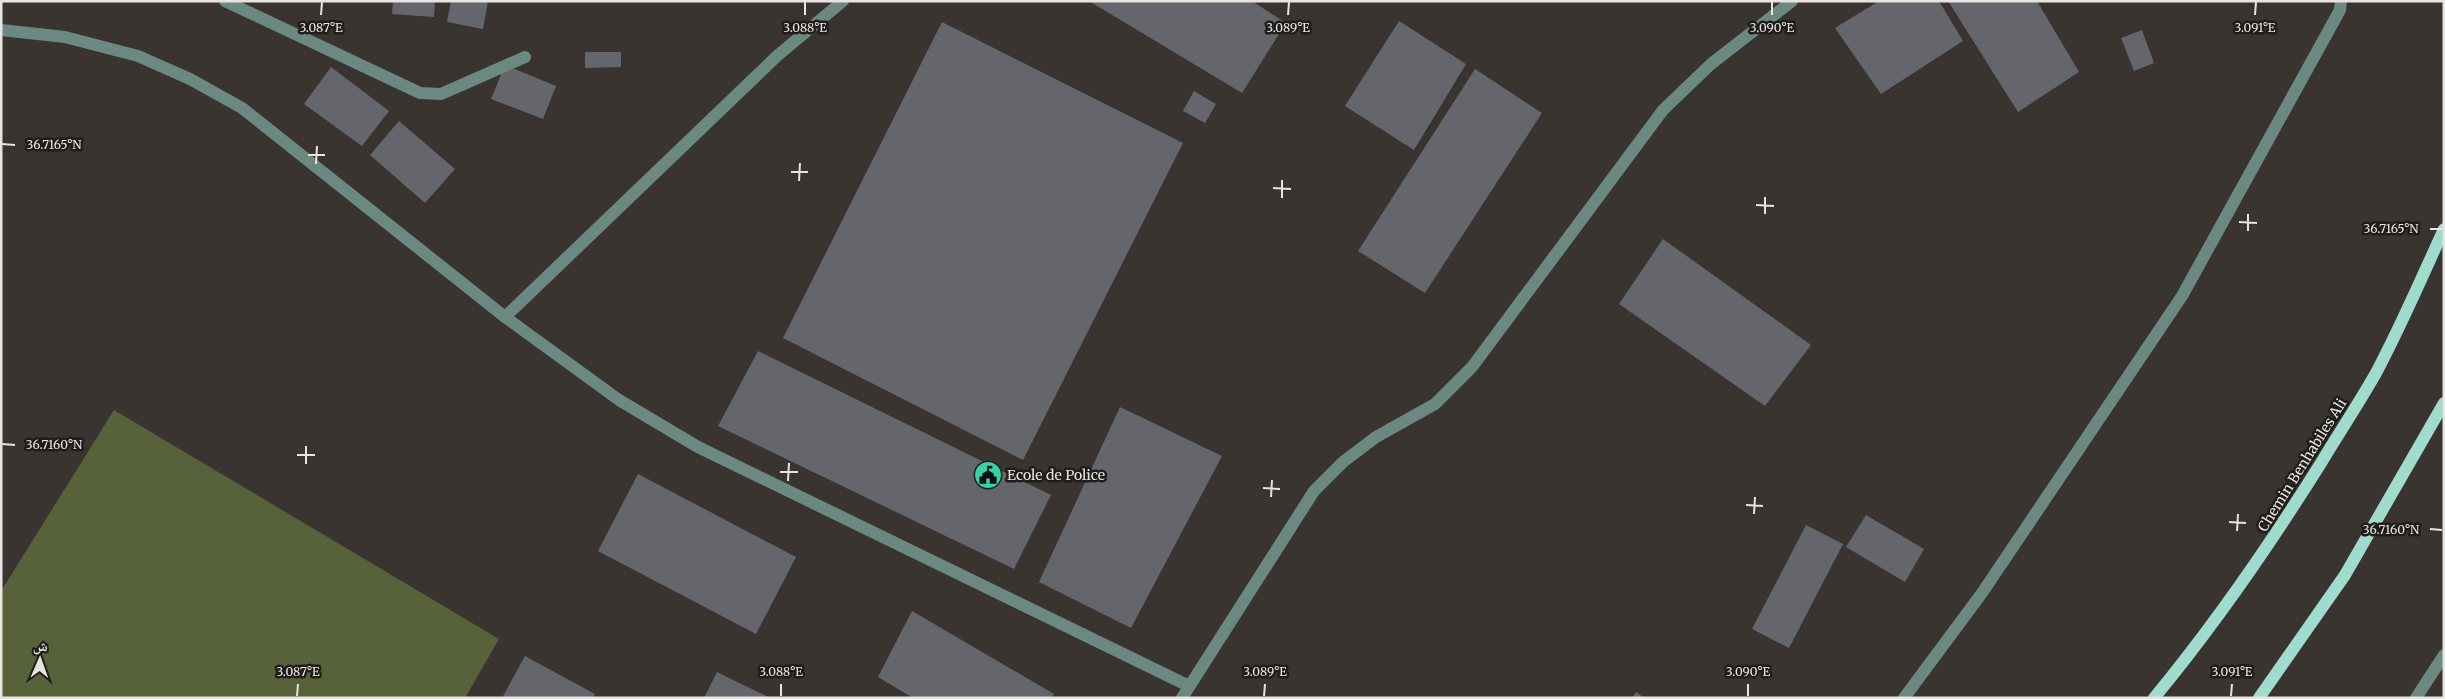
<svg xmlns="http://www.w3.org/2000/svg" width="2445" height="699" font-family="Merriweather,'Noto Naskh Arabic',serif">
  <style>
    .green { fill: #57623a }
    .building { fill: #65656c }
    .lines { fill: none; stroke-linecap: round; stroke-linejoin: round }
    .minor { stroke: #6c8981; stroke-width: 12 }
    .major { stroke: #a0dccd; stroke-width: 12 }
    .ticks { fill: none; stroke: #e7e4e1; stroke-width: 2 }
    .labels { text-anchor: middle; stroke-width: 5; stroke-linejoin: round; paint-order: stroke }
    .street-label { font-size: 14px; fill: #e7e4e1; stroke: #1f1d1a }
    .poi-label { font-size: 14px; fill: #e7e4e1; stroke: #1f1d1a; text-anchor: start }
    .ticks-label { font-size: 12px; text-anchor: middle; fill: #e7e4e1; stroke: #1f1d1a; stroke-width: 5; stroke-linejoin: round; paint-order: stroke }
  </style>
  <rect width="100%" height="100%" fill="#3a3430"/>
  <polygon class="green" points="114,410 499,639 465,698 1,698 1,591"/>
  <g class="building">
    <polygon points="393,1 435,1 434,17 392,14"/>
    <polygon points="451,1 488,1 483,29 447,22"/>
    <polygon points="1089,1 1252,1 1286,23 1242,93"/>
    <polygon points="1879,1 1939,1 1963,41 1881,94 1835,28"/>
    <polygon points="1948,1 2037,1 2079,72 2018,112"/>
    <polygon points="1399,21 1466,64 1414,150 1345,106"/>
    <polygon points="942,22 1183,143 1023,460 783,338"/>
    <polygon points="2142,30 2154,63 2134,71 2121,38"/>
    <polygon points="585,52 621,52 621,67 585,68"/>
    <polygon points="505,65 556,86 543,119 491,99"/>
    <polygon points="331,67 389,111 362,146 304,104"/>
    <polygon points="1475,69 1542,113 1425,293 1358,251"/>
    <polygon points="1194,91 1216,104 1205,123 1183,111"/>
    <polygon points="399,121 455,169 425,203 370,155"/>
    <polygon points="1663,239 1811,345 1765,406 1619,304"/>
    <polygon points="758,351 1051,495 1014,569 718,426"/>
    <polygon points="1120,407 1222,456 1131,628 1039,582"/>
    <polygon points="638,474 796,557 756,634 598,551"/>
    <polygon points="1866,515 1924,549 1905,582 1846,547"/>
    <polygon points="1806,525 1843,544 1789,648 1752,629"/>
    <polygon points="912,611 1054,694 1051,698 913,698 878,677"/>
    <polygon points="525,656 595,694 593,698 502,698"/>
    <polygon points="717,672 770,698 704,698"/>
    <polygon points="1636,692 1645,698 1632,698"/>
  </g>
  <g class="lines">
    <g class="minor">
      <polyline points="225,1 420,93 441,94 525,57"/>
      <polyline points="1,30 65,37 138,56 190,79 242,108 505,317 619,400 698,447 1189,686"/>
      <polyline points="505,317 777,56 843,1"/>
      <polyline points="1182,698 1314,491 1343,462 1376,437 1435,404 1472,367 1663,110 1711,64 1792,1"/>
      <polyline points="1904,698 1982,593 2182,296 2340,10 2341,1"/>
      <polyline points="2416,698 2444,655"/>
    </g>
    <g class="major">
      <path d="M 2154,698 C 2216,623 2269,546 2321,463 C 2339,433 2359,403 2376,373 C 2401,326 2422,277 2444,229"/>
      <polyline points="2259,698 2345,575 2444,403"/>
    </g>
  </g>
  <path class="ticks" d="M 321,15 L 322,2M 805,15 L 805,2M 1288,15 L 1289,2M 1772,15 L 1772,2M 2255,15 L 2256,2M 2,144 L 15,145M 308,155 L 325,155M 316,164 L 317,146M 791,172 L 808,172M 799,181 L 800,163M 1273,188 L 1291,189M 1282,198 L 1282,180M 1756,205 L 1774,206M 1765,214 L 1765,197M 2239,222 L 2257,223M 2430,229 L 2442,229M 2248,231 L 2248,214M 2,444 L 15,445M 297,455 L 315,455M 306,464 L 306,446M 780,472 L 798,472M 788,481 L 789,463M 1263,488 L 1280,489M 1271,497 L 1272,480M 1746,505 L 1763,506M 1754,514 L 1755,497M 2229,522 L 2246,523M 2430,529 L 2442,530M 2237,531 L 2238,514M 297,696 L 298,684M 781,696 L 781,684M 1264,696 L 1265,684M 1748,696 L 1748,684M 2231,696 L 2232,684"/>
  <defs>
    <g id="civic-disc" transform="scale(1.4375)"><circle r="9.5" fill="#35d4a7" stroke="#1f1d1a"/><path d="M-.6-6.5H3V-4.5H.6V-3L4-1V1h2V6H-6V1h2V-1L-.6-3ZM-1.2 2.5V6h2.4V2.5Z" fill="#111"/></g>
  </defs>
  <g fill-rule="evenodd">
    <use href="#civic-disc" x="988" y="475"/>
  </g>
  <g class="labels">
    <g class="street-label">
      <text transform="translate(2302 465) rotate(-58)" y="5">Chemin Benhabiles Ali</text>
    </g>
    <g class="poi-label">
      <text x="1007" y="480">Ecole de Police</text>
    </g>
  </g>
  <g class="ticks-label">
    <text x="321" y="32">3.087°E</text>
    <text x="805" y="32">3.088°E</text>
    <text x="1288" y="32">3.089°E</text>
    <text x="1772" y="32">3.090°E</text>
    <text x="2255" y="32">3.091°E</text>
    <text x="54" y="149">36.7165°N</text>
    <text x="2391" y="233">36.7165°N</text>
    <text x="54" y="449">36.7160°N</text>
    <text x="2391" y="534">36.7160°N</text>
    <text x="298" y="676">3.087°E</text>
    <text x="781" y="676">3.088°E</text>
    <text x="1265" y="676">3.089°E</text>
    <text x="1748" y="676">3.090°E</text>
    <text x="2232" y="676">3.091°E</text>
  </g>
  <rect width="2445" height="699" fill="none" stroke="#e7e4e1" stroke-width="5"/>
  <g transform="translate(40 659) rotate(2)" stroke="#1f1d1a" stroke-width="4" paint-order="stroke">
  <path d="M0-4L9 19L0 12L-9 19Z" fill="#e7e4e1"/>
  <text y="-8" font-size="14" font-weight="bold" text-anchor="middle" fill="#e7e4e1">ش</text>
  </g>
</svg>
